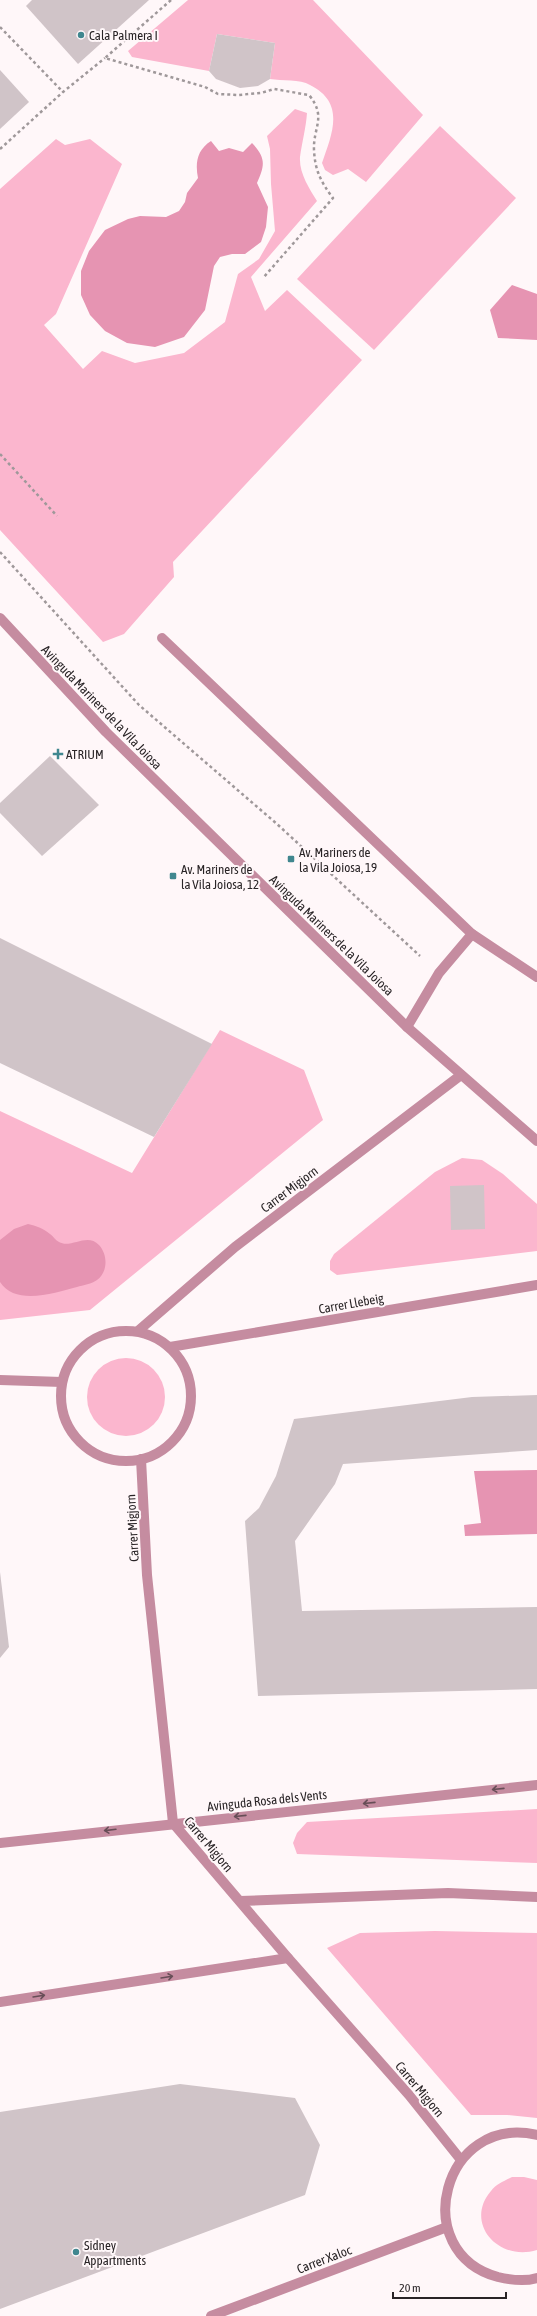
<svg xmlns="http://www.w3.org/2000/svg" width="537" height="2316" font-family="'Asap Condensed',sans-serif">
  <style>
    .green { fill: #fbb6ce }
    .water { fill: #e694b2 }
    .building { fill: #d0c4c8 }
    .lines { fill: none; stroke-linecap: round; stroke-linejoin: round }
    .path { stroke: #9f989a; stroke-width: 2.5; stroke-dasharray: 3 3; stroke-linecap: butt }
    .minor { stroke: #c58ca0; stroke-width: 10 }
    .oneway { stroke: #674e57 }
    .poi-dot { fill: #40878f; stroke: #fff7f9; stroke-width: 1.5 }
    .labels { text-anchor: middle; stroke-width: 4; stroke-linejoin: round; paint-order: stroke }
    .poi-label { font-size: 13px; fill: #292426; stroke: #fff7f9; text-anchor: start }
    .street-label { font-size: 13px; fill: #292426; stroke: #fff7f9 }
  </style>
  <rect width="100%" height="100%" fill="#fff7f9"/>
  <g class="green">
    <path d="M 188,0 L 313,0 L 423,115 L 366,182 L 348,169 L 333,175 L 325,170 L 322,163 C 332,134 346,103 310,85 C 300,79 282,81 270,79 L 275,43 L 217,34 L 209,71 L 132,57 L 128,51 Z"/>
    <path d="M 295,109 L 307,113 C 306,128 302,142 300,157 C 299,173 309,188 317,201 L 251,277 L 265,311 L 287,290 L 362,360 L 173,562 L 174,577 L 124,634 L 103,642 L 0,530 L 0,189 L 56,139 L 65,145 L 90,139 L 122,164 L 56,314 L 44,325 L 83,369 L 102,351 L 135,363 L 184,353 L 225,322 L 238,274 L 259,259 L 275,231 L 271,184 L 270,149 L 267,136 Z"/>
    <polygon points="440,126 516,198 374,350 297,279"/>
    <polygon points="220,1030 304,1070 323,1120 90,1310 0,1320 0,1111 132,1173"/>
    <polygon points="462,1158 482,1160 503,1174 537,1204 537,1251 337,1275 330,1270 330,1261 334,1254 435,1172"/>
    <circle cx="126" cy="1397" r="39"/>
    <polygon points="537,1809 537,1863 297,1854 293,1843 297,1833 307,1822"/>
    <polygon points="435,1931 537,1933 537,2118 507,2115 471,2115 327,1948 360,1933"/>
    <path d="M 512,2177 L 524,2177 L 537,2180 L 537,2250 C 497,2262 464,2222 491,2191 C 496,2184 504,2181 512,2177 Z"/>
  </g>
  <g class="water">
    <path d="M 211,141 L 219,151 L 229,148 L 243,152 L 252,143 C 266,158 265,165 257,183 L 268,207 L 266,227 L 261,242 L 245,254 L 232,254 L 220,257 L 214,266 L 205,310 L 184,337 L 155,347 L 127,343 L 105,331 L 90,315 L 81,295 L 81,271 L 89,251 L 105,230 L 128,219 L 140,216 L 166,217 L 179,211 L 185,202 L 187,193 L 198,178 C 195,163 197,150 211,141 Z"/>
    <polygon points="512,285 537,294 537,340 498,338 490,310"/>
    <path d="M 28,1224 C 36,1226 43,1228 50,1234 C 53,1236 55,1240 59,1242 C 71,1249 87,1232 99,1245 C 108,1255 108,1272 97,1280 C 92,1284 83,1285 77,1287 C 55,1293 15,1306 0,1282 L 0,1240 L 14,1229 Z"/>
    <polygon points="537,1470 537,1534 465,1536 464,1525 481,1523 474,1471"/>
  </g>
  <g class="building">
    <polygon points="32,0 149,0 78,64 26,6"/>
    <polygon points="217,34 275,43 270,79 258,86 240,88 216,79 209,71"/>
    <polygon points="0,70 29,102 0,129"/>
    <polygon points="50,756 99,805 42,856 0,813 0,803"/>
    <polygon points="0,938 212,1044 154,1137 0,1063"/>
    <polygon points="484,1185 485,1229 451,1230 450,1186"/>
    <polygon points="537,1395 537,1450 343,1464 335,1484 295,1541 302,1611 537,1607 537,1689 258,1696 245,1521 259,1508 276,1476 294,1419 472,1397"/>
    <polygon points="0,1572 9,1647 0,1658"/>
    <polygon points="180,2084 295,2098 320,2145 305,2195 0,2309 0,2112"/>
  </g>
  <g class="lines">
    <g class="path">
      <path d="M 171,0 L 105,58 L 205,87 L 218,94 L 238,95 L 261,93 L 274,89 L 309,95 C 327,117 313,127 314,150 C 315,171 321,182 333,198 L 263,278"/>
      <polyline points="0,27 63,92"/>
      <polyline points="0,149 63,92 105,58"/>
      <polyline points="0,454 57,516"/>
      <polyline points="0,552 139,705 277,824 420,956"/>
    </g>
    <g class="minor">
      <polyline points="0,618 106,732 407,1027 537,1141"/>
      <polyline points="162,638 472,934 439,973 407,1027"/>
      <polyline points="472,934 537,977"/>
      <circle cx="126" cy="1396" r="65"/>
      <polyline points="138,1331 235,1247 461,1075"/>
      <polyline points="170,1347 537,1285"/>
      <polyline points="0,1380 62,1382"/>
      <polyline points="141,1459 147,1575 173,1823 288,1958 409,2095 461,2160"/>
      <polyline points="0,1843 537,1785"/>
      <polyline points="240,1901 448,1893 537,1897"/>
      <polyline points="0,2002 288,1958"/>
      <path d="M 537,2135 C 443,2113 407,2252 498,2277 C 511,2280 524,2282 537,2278"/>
      <polyline points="211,2316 447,2227"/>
    </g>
  </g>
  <defs><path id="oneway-shaft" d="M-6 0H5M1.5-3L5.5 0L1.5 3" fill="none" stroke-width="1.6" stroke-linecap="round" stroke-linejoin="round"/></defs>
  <g class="oneway">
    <use href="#oneway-shaft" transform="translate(498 1789) rotate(174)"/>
    <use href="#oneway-shaft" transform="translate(369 1803) rotate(174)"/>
    <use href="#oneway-shaft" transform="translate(240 1816) rotate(174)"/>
    <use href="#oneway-shaft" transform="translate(110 1830) rotate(173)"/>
    <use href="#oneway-shaft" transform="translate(167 1977) rotate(-9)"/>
    <use href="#oneway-shaft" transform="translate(39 1996) rotate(-9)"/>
  </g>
  <g class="poi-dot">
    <circle cx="81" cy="35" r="4"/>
    <path d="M56 748h4v4h4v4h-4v4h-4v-4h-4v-4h4z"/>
    <rect x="287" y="855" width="8" height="8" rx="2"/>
    <rect x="169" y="872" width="8" height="8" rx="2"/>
    <circle cx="76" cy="2252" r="4"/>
  </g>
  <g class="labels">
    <g class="poi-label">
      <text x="89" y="40">Cala Palmera I</text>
      <text x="66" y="759">ATRIUM</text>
      <text x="299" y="857">Av. Mariners de<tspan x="299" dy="15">la Vila Joiosa, 19</tspan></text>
      <text x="181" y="874">Av. Mariners de<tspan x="181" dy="15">la Vila Joiosa, 12</tspan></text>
      <text x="84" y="2250">Sidney<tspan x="84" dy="15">Appartments</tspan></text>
    </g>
    <g class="street-label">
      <text transform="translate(102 707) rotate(46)" y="5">Avinguda Mariners de la Vila Joiosa</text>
      <text transform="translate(332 935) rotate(44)" y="5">Avinguda Mariners de la Vila Joiosa</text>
      <text transform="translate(289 1189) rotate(-37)" y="5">Carrer Migjorn</text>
      <text transform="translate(351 1303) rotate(-10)" y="5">Carrer Llebeig</text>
      <text transform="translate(132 1528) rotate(-93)" y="5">Carrer Migjorn</text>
      <text transform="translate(267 1800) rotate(-6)" y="5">Avinguda Rosa dels Vents</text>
      <text transform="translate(209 1844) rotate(50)" y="5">Carrer Migjorn</text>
      <text transform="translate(420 2089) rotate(50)" y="5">Carrer Migjorn</text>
      <text transform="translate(324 2259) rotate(-21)" y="5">Carrer Xaloc</text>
    </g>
  </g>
  <path d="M393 2292v6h113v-6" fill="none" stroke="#292426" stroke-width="2"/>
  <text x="399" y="2292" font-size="12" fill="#292426" stroke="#fff7f9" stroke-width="3" paint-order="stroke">20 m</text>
</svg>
